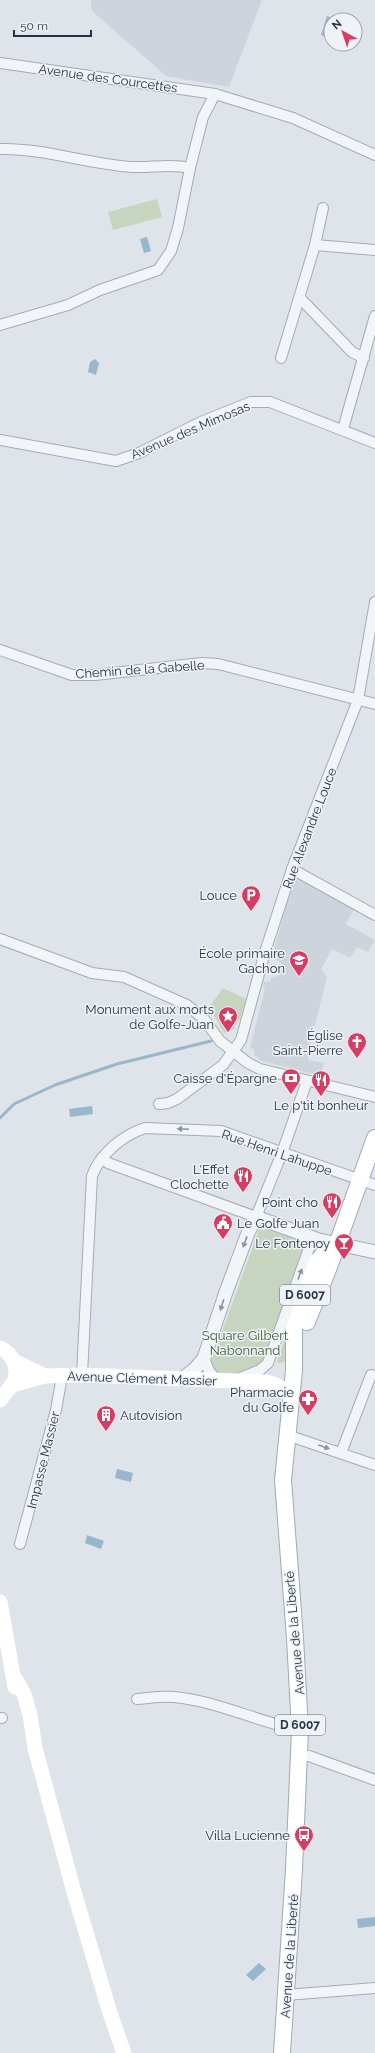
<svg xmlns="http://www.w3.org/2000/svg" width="375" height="2053" font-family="Raleway,sans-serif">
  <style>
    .built { fill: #cdd4dc }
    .green { fill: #c7d4c0 }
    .water { fill: #98b6cc }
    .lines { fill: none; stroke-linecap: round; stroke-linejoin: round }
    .stream { stroke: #98b6cc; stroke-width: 3 }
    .minor-casing { stroke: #a4abb4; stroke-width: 12 }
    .tertiary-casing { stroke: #a4abb4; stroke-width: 15 }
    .primary-casing { stroke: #9eaab6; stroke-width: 18 }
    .minor { stroke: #f2f5f8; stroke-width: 10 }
    .tertiary { stroke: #f2f5f8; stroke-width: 13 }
    .secondary { stroke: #fff; stroke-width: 15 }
    .primary { stroke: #fff; stroke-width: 16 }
    .oneway { fill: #8c949d }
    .labels { text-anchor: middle; stroke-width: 3; stroke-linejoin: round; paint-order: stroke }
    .shield { fill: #eff3f7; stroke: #636d78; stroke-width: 1 }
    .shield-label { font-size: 12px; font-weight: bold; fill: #273342 }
    .street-label { font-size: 13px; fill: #273342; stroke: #eff3f7 }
    .poi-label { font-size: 13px; fill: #273342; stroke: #eff3f7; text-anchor: end }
    .park-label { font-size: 13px; fill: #3f5e33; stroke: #eff3f7 }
  </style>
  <rect width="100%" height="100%" fill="#dfe4ea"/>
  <g class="built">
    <polygon points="91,0 262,0 229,87 166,76 92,11"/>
    <polygon points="297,879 354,909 346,924 375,940 368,952 357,947 350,958 332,949 321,969 327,977 308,1053 310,1054 308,1060 324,1063 321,1076 258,1060 259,1058 255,1056 254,1050 250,1047 265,989 263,987 264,982 270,982 272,977 278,976 281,962 272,957 293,881"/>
  </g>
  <g class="green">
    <polygon points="157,199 162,217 113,230 108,212"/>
    <polygon points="223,988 246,999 240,1018 233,1030 224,1033 209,1007"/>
    <path d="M 260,1227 L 306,1242 L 263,1363 C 257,1366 250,1372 243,1374 C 231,1376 216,1376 210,1365 Z"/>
    <polygon points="287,1333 286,1361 280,1363 277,1362"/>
  </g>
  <g class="water">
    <polygon points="327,16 335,19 331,20 329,38 321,35"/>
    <polygon points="147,237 151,251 144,253 140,239"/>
    <polygon points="95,359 99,363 96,375 88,372 90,362"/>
    <polygon points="92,1106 93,1114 70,1117 69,1109"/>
    <polygon points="117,1469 133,1473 131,1482 115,1478"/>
    <polygon points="87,1535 104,1541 101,1549 85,1543"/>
    <polygon points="375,1917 375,1926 358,1928 357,1919"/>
    <polygon points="259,1963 266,1969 253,1981 246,1975"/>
  </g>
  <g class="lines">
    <polyline class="stream" points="0,1118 14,1104 55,1085 117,1064 211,1041"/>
    <g class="minor-casing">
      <g id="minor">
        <polyline points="0,63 215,94 293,118 375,155"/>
        <path d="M 0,149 C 44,148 87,164 132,167 C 152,168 170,163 190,168"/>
        <polyline points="315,245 375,250"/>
        <polyline points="300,298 352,352 364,358"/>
        <polyline points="0,325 68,305 100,290 158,270 171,251 178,228 190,168 203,117 215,94"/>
        <polyline points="281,358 315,245 323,208"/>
        <polyline points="343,429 375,316"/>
        <polyline points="0,440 116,461 139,453 201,422 251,402 270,402 375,443"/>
        <polyline points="0,650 72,675 95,675 202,663 218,664 375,704"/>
        <polyline points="292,869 375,915"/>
        <polyline points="0,939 92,973 124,977 187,1005 204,1019 220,1041 248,1063 260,1069 375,1097"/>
        <polyline points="159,1104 168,1103 177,1099 223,1065 241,1040 265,952 292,869 358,700 375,602"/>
        <polyline points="102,1158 108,1163 256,1217 282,1153 307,1081"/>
        <polyline points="204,1358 209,1371 218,1381"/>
        <path d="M 82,1375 L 92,1176 C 100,1154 123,1135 145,1128 L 221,1131 L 375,1185"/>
        <polyline points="238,1379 260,1370 268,1363 313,1237"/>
        <polyline points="287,1435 375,1465"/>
        <polyline points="341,1453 371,1375"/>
        <polyline points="20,1544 56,1410 62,1376"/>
        <path d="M 137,1699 C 149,1698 162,1696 174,1697 C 217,1701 258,1722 300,1730"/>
        <polyline points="0,1718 2,1718"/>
        <polyline points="299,1755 309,1756 375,1780"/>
        <polyline points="286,1995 375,1988"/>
      </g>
    </g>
    <g class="tertiary-casing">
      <polyline id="tertiary" points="182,1379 195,1369 204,1358 226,1292 248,1233 256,1217 319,1240 375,1252"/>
    </g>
    <g class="primary-casing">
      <g id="primary">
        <polyline points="307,1322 329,1267 375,1138"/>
        <polyline points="282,2053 294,1869 300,1730 295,1638 283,1480 294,1370 294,1328 316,1263 328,1249 337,1244"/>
      </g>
    </g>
    <use href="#minor" class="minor"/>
    <use href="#tertiary" class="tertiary"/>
    <g class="secondary">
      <path d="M 0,1348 C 14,1354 21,1372 12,1385 C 8,1390 4,1394 0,1400"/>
      <polyline points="14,1361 45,1376"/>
      <path d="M 12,1385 L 45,1376 L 82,1375 L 264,1382 C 277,1384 283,1387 291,1398"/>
      <polyline points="0,1602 15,1687"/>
      <polyline points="15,1678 24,1694 30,1715 35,1748 74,1892 110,2013 124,2053"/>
    </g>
    <use href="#primary" class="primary"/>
  </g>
  <defs><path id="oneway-solid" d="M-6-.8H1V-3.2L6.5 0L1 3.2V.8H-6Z"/></defs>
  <g class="oneway">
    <use href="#oneway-solid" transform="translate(183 1129) rotate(-178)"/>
    <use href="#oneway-solid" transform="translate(245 1242) rotate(110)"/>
    <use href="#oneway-solid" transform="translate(300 1274) rotate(-70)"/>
    <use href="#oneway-solid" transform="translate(222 1305) rotate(108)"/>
    <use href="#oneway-solid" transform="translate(324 1447) rotate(19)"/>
  </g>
  <defs>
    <g id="parking-pin" transform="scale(1)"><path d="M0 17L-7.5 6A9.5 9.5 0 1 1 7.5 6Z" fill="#d73c62" stroke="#eff3f7"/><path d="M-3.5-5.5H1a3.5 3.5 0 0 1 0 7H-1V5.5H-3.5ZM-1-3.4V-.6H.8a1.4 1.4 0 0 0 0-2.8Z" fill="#fff"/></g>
    <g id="school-pin" transform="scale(1)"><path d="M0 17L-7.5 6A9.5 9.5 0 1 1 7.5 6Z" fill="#d73c62" stroke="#eff3f7"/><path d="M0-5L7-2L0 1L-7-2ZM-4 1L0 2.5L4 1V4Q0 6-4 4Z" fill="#fff"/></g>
    <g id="sight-pin" transform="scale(1)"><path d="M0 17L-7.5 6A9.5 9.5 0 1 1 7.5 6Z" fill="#d73c62" stroke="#eff3f7"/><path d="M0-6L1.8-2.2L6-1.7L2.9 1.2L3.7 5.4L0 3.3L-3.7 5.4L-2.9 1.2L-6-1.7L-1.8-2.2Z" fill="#fff"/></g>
    <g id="church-pin" transform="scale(1)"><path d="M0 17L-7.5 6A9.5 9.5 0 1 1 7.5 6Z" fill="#d73c62" stroke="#eff3f7"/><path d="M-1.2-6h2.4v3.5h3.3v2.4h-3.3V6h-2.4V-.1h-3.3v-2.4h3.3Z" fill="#fff"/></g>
    <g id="bank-pin" transform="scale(1)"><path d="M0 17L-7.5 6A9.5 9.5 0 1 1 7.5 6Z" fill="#d73c62" stroke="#eff3f7"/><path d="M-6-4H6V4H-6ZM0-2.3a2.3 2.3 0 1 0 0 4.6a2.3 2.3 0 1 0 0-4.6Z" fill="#fff"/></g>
    <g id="restaurant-pin" transform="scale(1)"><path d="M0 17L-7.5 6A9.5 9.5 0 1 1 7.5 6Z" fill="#d73c62" stroke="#eff3f7"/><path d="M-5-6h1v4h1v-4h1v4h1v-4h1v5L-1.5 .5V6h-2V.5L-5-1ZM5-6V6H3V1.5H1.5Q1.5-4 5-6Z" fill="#fff"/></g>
    <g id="civic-pin" transform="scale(1)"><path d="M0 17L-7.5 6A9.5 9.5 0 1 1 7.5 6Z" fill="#d73c62" stroke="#eff3f7"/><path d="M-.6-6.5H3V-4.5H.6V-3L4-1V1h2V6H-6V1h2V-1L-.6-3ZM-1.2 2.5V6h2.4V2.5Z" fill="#fff"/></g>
    <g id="bar-pin" transform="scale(1)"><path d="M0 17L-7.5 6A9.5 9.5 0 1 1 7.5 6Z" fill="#d73c62" stroke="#eff3f7"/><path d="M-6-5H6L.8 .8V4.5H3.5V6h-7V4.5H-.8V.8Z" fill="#fff"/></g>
    <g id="pharmacy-pin" transform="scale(1)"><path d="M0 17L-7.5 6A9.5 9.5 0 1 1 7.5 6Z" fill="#d73c62" stroke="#eff3f7"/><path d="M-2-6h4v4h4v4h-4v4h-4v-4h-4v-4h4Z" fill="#fff"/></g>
    <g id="building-pin" transform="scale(1)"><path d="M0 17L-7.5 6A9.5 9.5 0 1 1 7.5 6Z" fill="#d73c62" stroke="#eff3f7"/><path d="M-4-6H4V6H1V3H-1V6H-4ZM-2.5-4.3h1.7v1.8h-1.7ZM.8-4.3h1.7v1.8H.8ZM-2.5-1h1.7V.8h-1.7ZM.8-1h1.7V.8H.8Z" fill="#fff"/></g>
    <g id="bus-pin" transform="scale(1)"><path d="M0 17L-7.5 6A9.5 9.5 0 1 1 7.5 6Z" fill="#d73c62" stroke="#eff3f7"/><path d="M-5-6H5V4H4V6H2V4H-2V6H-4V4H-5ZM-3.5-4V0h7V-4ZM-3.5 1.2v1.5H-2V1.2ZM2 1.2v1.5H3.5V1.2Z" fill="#fff"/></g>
  </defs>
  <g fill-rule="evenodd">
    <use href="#parking-pin" x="251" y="895"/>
    <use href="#school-pin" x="299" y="960"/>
    <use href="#sight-pin" x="228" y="1016"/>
    <use href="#church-pin" x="357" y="1042"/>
    <use href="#bank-pin" x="291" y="1078"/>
    <use href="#restaurant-pin" x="321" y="1080"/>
    <use href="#restaurant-pin" x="243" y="1176"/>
    <use href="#restaurant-pin" x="332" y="1202"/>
    <use href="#civic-pin" x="223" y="1223"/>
    <use href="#bar-pin" x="344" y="1243"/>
    <use href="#pharmacy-pin" x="308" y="1399"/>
    <use href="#building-pin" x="106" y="1415"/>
    <use href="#bus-pin" x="304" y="1835"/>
  </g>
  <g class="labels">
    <g class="shield">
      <rect x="280" y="1285" width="50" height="20" rx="3"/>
      <rect x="275" y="1715" width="50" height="20" rx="3"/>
    </g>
    <g class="shield-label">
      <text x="305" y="1299">D 6007</text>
      <text x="300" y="1729">D 6007</text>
    </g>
    <g class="street-label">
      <text transform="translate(108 78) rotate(8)" y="5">Avenue des Courcettes</text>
      <text transform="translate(190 430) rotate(-23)" y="5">Avenue des Mimosas</text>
      <text transform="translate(140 669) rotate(-4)" y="5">Chemin de la Gabelle</text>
      <text transform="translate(309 828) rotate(-69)" y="5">Rue Alexandre Louce</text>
      <text transform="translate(277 1152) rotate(19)" y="5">Rue Henri Lahuppe</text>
      <text transform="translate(142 1378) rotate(2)" y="5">Avenue Clément Massier</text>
      <text transform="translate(43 1460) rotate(-76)" y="5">Impasse Massier</text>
      <text transform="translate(294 1633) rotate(-95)" y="5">Avenue de la Liberté</text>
      <text transform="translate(289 1956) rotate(-86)" y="5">Avenue de la Liberté</text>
    </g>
    <g class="poi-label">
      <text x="237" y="900">Louce</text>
      <text x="285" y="958">École primaire<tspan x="285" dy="15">Gachon</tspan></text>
      <text x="214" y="1014">Monument aux morts<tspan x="214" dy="15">de Golfe-Juan</tspan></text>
      <text x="343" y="1040">Église<tspan x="343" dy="15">Saint-Pierre</tspan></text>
      <text x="277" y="1083">Caisse d'Épargne</text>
      <text x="321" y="1110" text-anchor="middle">Le p'tit bonheur</text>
      <text x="229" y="1174">L'Effet<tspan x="229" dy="15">Clochette</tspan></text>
      <text x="318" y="1207">Point cho</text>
      <text x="237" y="1228" text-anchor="start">Le Golfe Juan</text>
      <text x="330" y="1248">Le Fontenoy</text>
      <text x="294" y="1397">Pharmacie<tspan x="294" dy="15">du Golfe</tspan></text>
      <text x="120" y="1420" text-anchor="start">Autovision</text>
      <text x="290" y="1840">Villa Lucienne</text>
    </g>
    <g class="park-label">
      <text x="245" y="1340">Square Gilbert<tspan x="245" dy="15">Nabonnand</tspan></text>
    </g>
  </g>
  <g transform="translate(343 32) rotate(320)"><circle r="19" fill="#eff3f7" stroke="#9fa6af"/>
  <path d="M0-3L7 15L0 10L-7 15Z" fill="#d73c62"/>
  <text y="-6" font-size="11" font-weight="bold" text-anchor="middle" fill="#273342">N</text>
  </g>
  <path d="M14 30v6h77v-6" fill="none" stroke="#273342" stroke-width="2"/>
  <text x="20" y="30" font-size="12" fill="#273342" stroke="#eff3f7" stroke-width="3" paint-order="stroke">50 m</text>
</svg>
